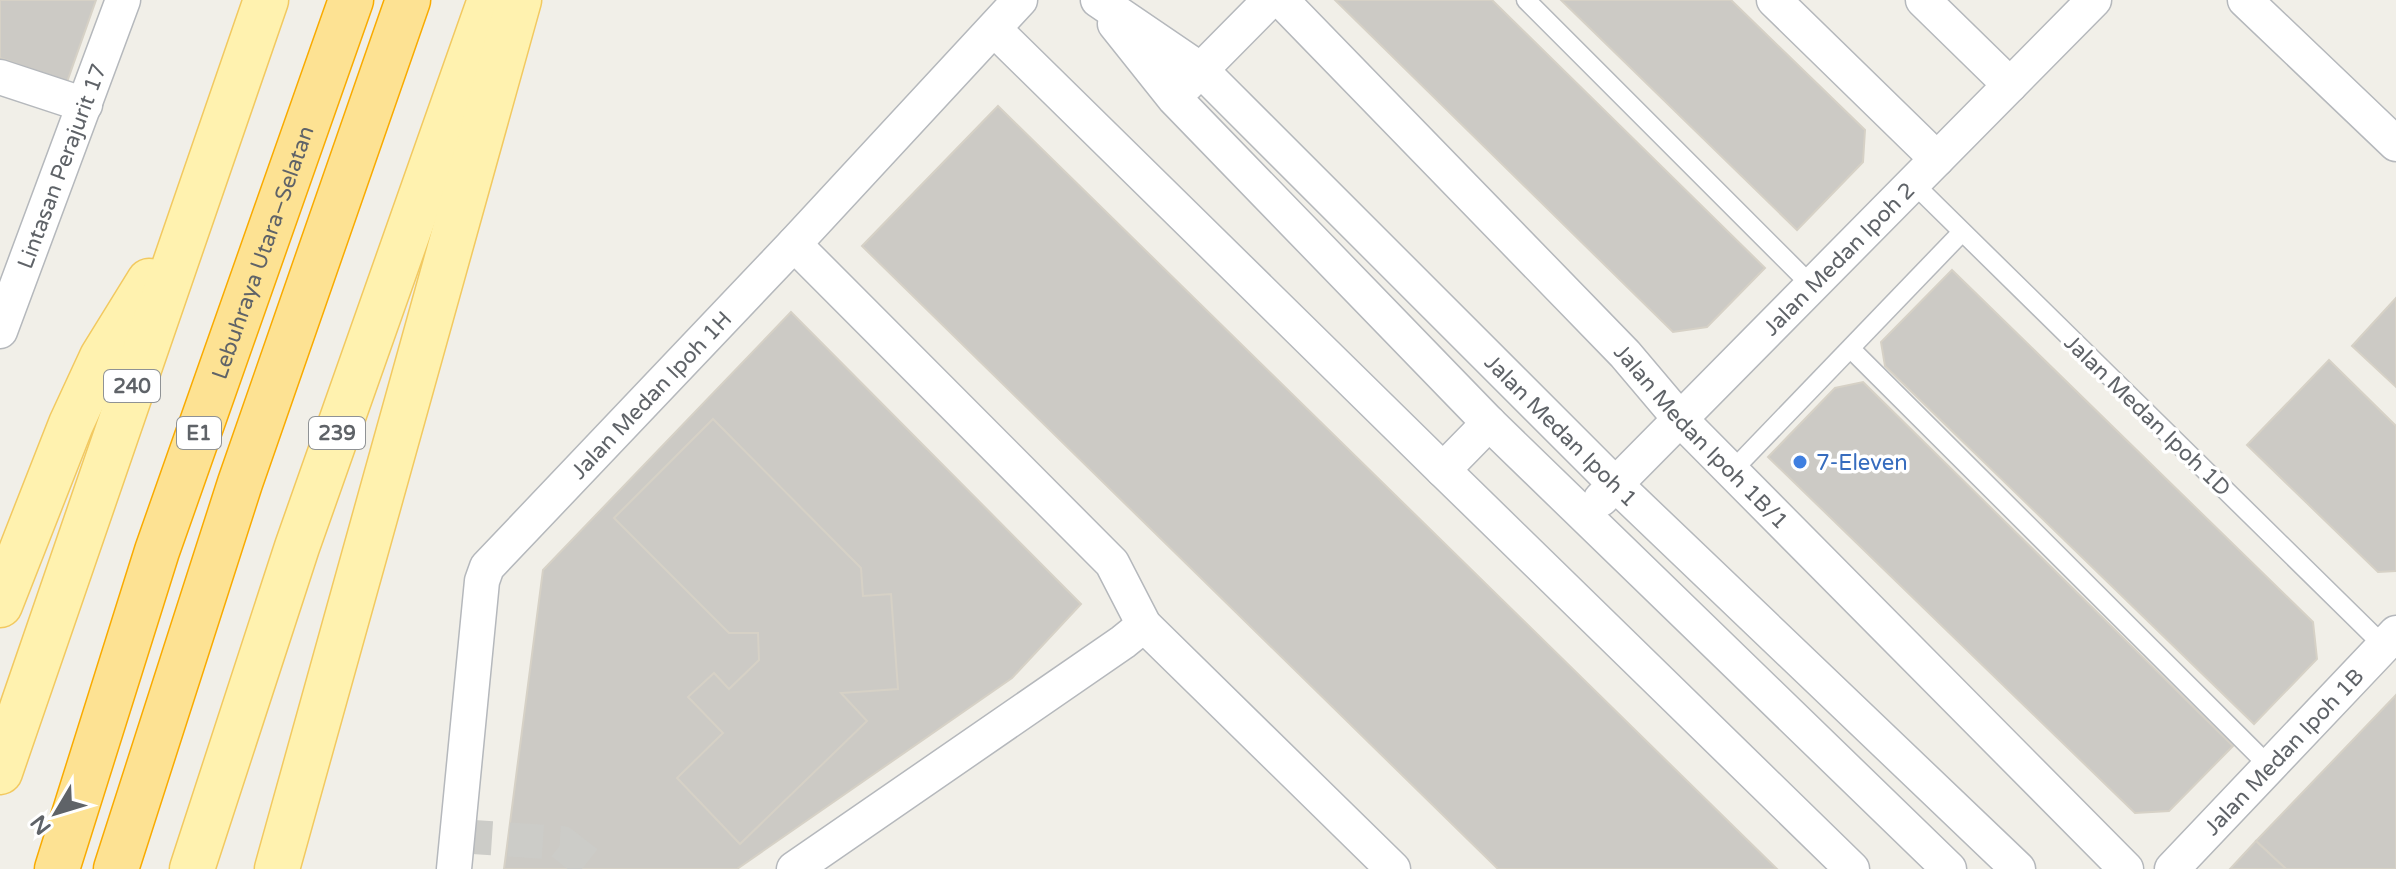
<svg xmlns="http://www.w3.org/2000/svg" width="2396" height="869" font-family="'Varela Round',sans-serif">
  <style>
    .building { fill: #cccac5; stroke: #d6d1c6; stroke-width: 2 }
    .lines { fill: none; stroke-linecap: round; stroke-linejoin: round }
    .street-tunnel { stroke: #ccccc8; stroke-width: 34; stroke-dasharray: 34 17; stroke-linecap: butt }
    .lane-casing { stroke: #b5b8bc; stroke-width: 21 }
    .street-casing { stroke: #b5b8bc; stroke-width: 37 }
    .primary-casing { stroke: #f2c960; stroke-width: 47 }
    .highway-casing { stroke: #f9ab00; stroke-width: 47 }
    .lane { stroke: #fff; stroke-width: 18 }
    .street { stroke: #fff; stroke-width: 34 }
    .primary { stroke: #fff2af; stroke-width: 44 }
    .highway { stroke: #fde293; stroke-width: 44 }
    .shop-dot { fill: #3f7fe0; stroke: #fff; stroke-width: 3 }
    .labels { text-anchor: middle; stroke-width: 7; stroke-linejoin: round; paint-order: stroke }
    .shield { fill: #fff; stroke: #8f9295; stroke-width: 2 }
    .shield-label { font-size: 20px; font-weight: bold; fill: #5f6368 }
    .street-label { font-size: 22px; fill: #5f6368; stroke: #fff }
    .shop-label { font-size: 22px; fill: #366cbe; stroke: #fff; text-anchor: start }
  </style>
  <rect width="100%" height="100%" fill="#f1efe8"/>
  <g class="building">
    <polygon points="0,0 96,0 67,82 0,58"/>
    <polygon points="1335,0 1492,0 1765,268 1707,327 1673,332"/>
    <polygon points="1561,0 1731,0 1865,130 1863,162 1797,230"/>
    <polygon points="998,106 1777,869 1498,869 862,246"/>
    <polygon points="1952,270 2313,622 2317,659 2254,724 1885,366 1881,342"/>
    <polygon points="2396,298 2396,387 2352,346"/>
    <polygon points="791,312 1081,604 1012,678 737,869 504,869 543,570"/>
    <polygon points="2329,360 2396,426 2396,571 2378,572 2247,445"/>
    <polygon points="1863,382 2233,746 2169,811 2135,813 1768,457 1835,388"/>
    <polygon points="713,419 861,568 863,596 891,594 898,689 841,693 867,721 740,844 677,778 723,733 688,697 714,673 729,689 759,660 758,633 729,633 614,518"/>
    <polygon points="2396,695 2396,869 2286,869 2256,841"/>
    <polygon points="2256,841 2286,869 2230,869"/>
  </g>
  <g class="lines">
    <polyline class="street-tunnel" points="458,836 562,843 595,869"/>
    <g class="lane-casing">
      <g id="lane">
        <polyline points="1526,0 1812,286"/>
        <polyline points="1913,183 2384,646"/>
        <polyline points="1851,349 2269,766"/>
        <polyline points="1731,472 1962,232"/>
      </g>
    </g>
    <g class="street-casing">
      <g id="street">
        <path id="s1" d="M 1098,0 L 1201,70 L 1615,484 L 2018,869"/>
        <path id="s2" d="M 1281,0 L 1625,354 L 1680,419 L 2126,869"/>
        <polyline points="1774,0 1937,159"/>
        <polyline points="1923,0 2010,85"/>
        <polyline points="2245,0 2396,144"/>
        <polyline points="1115,24 1174,98 1489,423 1949,869"/>
        <polyline points="994,29 1443,470"/>
        <polyline points="0,77 85,105"/>
        <polyline points="1186,85 1270,0"/>
        <polyline points="794,244 1112,563 1144,625 1393,869"/>
        <path id="s3" d="M 0,331 L 123,0"/>
        <polyline points="1489,423 1443,470 1852,869"/>
        <path id="s4" d="M 1601,499 L 2094,0"/>
        <path id="s5" d="M 454,869 L 482,581 L 487,567 L 794,244 L 1020,0"/>
        <polyline points="794,869 1123,642 1144,625"/>
        <path id="s6" d="M 2172,869 L 2396,633"/>
      </g>
    </g>
    <g class="primary-casing">
      <g id="primary">
        <polyline points="0,605 71,424 102,357 149,281"/>
        <polyline points="0,772 266,0"/>
        <polyline points="192,869 297,547 490,0"/>
        <polyline points="277,869 519,0"/>
      </g>
    </g>
    <g class="highway-casing">
      <g id="highway">
        <path id="s7" d="M 57,869 L 157,551 L 351,0"/>
        <polyline points="116,869 240,483 408,0"/>
      </g>
    </g>
    <use href="#lane" class="lane"/>
    <use href="#street" class="street"/>
    <use href="#primary" class="primary"/>
    <use href="#highway" class="highway"/>
  </g>
  <circle class="shop-dot" cx="1800" cy="462" r="8"/>
  <g class="labels">
    <g class="shield">
      <rect x="104" y="370" width="56" height="32" rx="6"/>
      <rect x="177" y="417" width="44" height="32" rx="6"/>
      <rect x="309" y="417" width="56" height="32" rx="6"/>
    </g>
    <g class="shield-label">
      <text x="132" y="393">240</text>
      <text x="199" y="440">E1</text>
      <text x="337" y="440">239</text>
    </g>
    <g class="street-label">
      <text dy="8" stroke="none"><textPath href="#s3" startOffset="176">Lintasan Perajurit 17</textPath></text>
      <text dy="8" stroke="none"><textPath href="#s7" startOffset="650">Lebuhraya Utara–Selatan</textPath></text>
      <text dy="8" stroke="none"><textPath href="#s4" startOffset="338">Jalan Medan Ipoh 2</textPath></text>
      <text dy="8" stroke="none"><textPath href="#s5" startOffset="542">Jalan Medan Ipoh 1H</textPath></text>
      <text transform="translate(2148 415) rotate(44)" y="8">Jalan Medan Ipoh 1D</text>
      <text dy="8" stroke="none"><textPath href="#s1" startOffset="634">Jalan Medan Ipoh 1</textPath></text>
      <text dy="8" stroke="none"><textPath href="#s2" startOffset="606">Jalan Medan Ipoh 1B/1</textPath></text>
      <text dy="8" stroke="none"><textPath href="#s6" startOffset="162">Jalan Medan Ipoh 1B</textPath></text>
    </g>
    <g class="shop-label">
      <text x="1816" y="470">7-Eleven</text>
    </g>
  </g>
  <g transform="translate(56 813) rotate(232)" stroke="#ffffff" stroke-width="6" paint-order="stroke">
  <path d="M0-6L14 30L0 20L-14 30Z" fill="#5f6368"/>
  <text y="-12" font-size="22" font-weight="bold" text-anchor="middle" fill="#5f6368">N</text>
  </g>
</svg>
